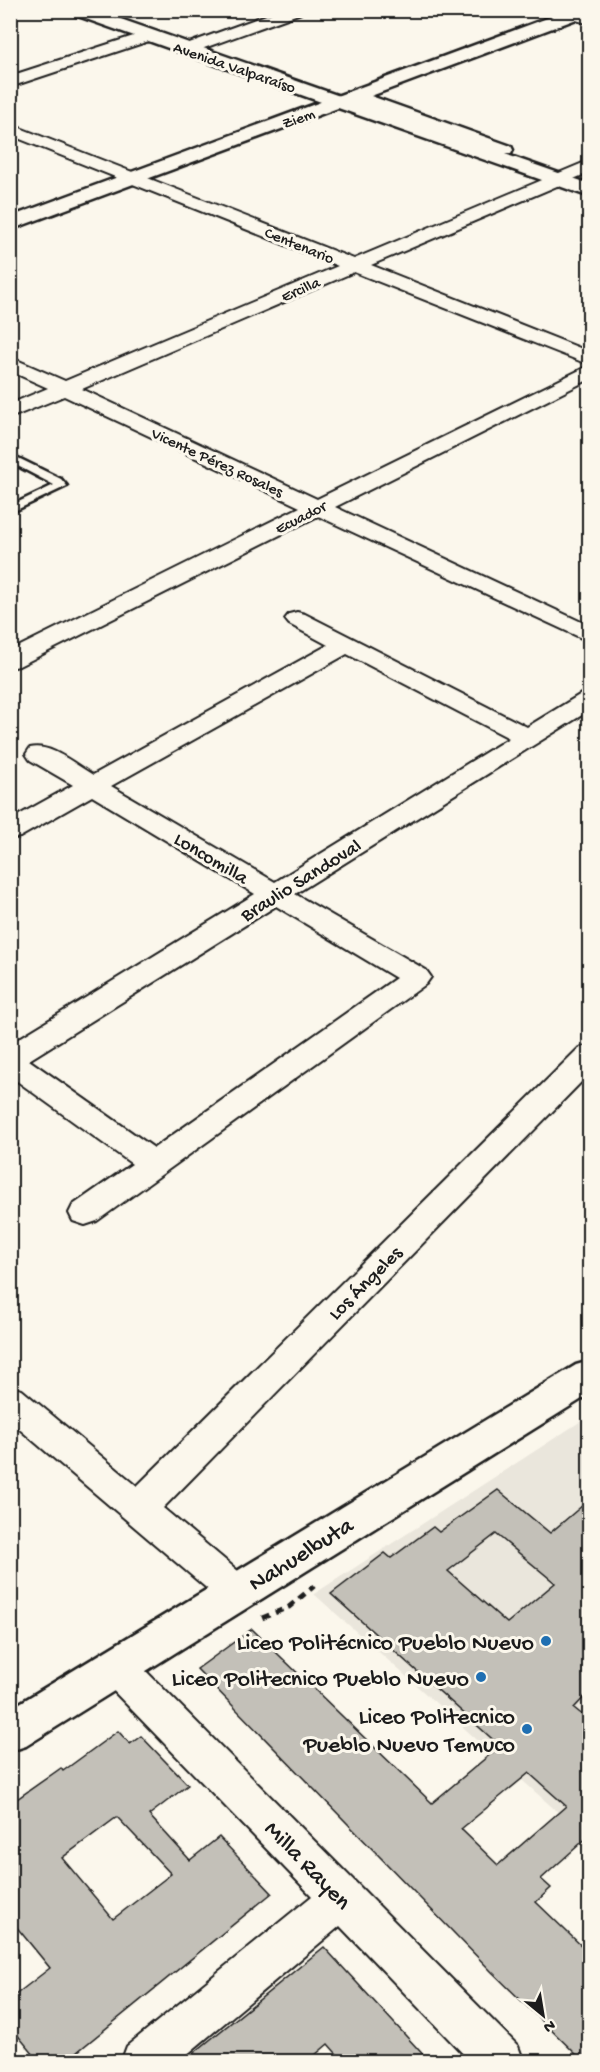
<svg xmlns="http://www.w3.org/2000/svg" width="600" height="2072" font-family="'Gochi Hand',sans-serif">
  <style>
    .built { fill: #eae6dc }
    .building { fill: #c3c0b8; stroke: #1c1c1c; stroke-width: 1.5; fill-rule: evenodd }
    .lines { fill: none; stroke-linecap: round; stroke-linejoin: round }
    .service-casing { stroke: #1c1c1c; stroke-width: 5 }
    .minor-casing { stroke: #1c1c1c; stroke-width: 4 }
    .tertiary-casing { stroke: #1c1c1c; stroke-width: 5 }
    .secondary-casing { stroke: #1c1c1c; stroke-width: 5 }
    .path { stroke: #1c1c1c; stroke-width: 5; stroke-dasharray: 8 6; stroke-linecap: butt }
    .service { fill: #fbf7ec; fill-rule: evenodd }
    .minor { fill: #fbf7ec; fill-rule: evenodd }
    .tertiary { fill: #fbf7ec; fill-rule: evenodd }
    .secondary { fill: #fbf7ec; fill-rule: evenodd }
    .poi-dot { fill: #1f6fb2; stroke: #fbf7ec; stroke-width: 2 }
    .labels { text-anchor: middle; stroke-width: 6; stroke-linejoin: round; paint-order: stroke }
    .far-street-label { font-size: 16px; fill: #1c1c1c; stroke: #fbf7ec }
    .street-label { font-size: 20px; fill: #1c1c1c; stroke: #fbf7ec }
    .near-street-label { font-size: 24px; fill: #1c1c1c; stroke: #fbf7ec }
    .near-poi-label { font-size: 24px; fill: #1c1c1c; stroke: #fbf7ec; text-anchor: end }
  </style>
  <rect width="100%" height="100%" fill="#fbf7ec"/>
  <filter id="ink" filterUnits="userSpaceOnUse"><feTurbulence type="fractalNoise" baseFrequency=".0167" numOctaves="2"/><feDisplacementMap in="SourceGraphic" scale="12" xChannelSelector="R" yChannelSelector="G"/><feConvolveMatrix kernelMatrix="1 2 1 2 8 2 1 2 1" color-interpolation-filters="sRGB"/></filter>
  <g filter="url(#ink)">
    <polygon class="built" points="589,1416 589,1840 314,1594"/>
    <g class="building">
      <path d="M 498,1490 L 550,1533 L 590,1499 L 590,1691 L 574,1708 L 590,1721 L 590,1835 L 541,1879 L 551,1888 L 536,1902 L 590,1954 L 590,2061 L 583,2061 L 492,1972 L 197,1669 L 252,1629 L 432,1803 L 500,1746 L 331,1594 L 385,1553 L 391,1558 L 433,1527 L 439,1532 ZM 496,1534 L 555,1583 L 507,1623 L 448,1571 ZM 529,1773 L 566,1806 L 498,1865 L 461,1829 Z"/>
      <path d="M 118,1731 L 130,1744 L 141,1736 L 188,1785 L 149,1815 L 190,1860 L 219,1837 L 272,1893 L 66,2061 L 39,2061 L 10,2026 L 10,1999 L 50,1968 L 10,1919 L 10,1804 L 61,1768 L 63,1771 ZM 117,1817 L 171,1874 L 113,1919 L 62,1858 Z"/>
      <polygon points="324,1947 429,2061 343,2061 328,2044 308,2061 184,2061"/>
    </g>
    <g class="lines">
      <g class="service-casing">
        <polygon id="service" points="10,454 61,479 67,486 10,513 10,506 54,485 10,462"/>
      </g>
      <g class="minor-casing">
        <g id="minor">
          <polygon points="280,10 303,10 301,13 193,52 187,54 179,49 181,46"/>
          <polygon points="574,10 590,15 590,24 569,18 566,15 569,12"/>
          <polygon points="149,31 157,36 155,39 10,87 10,76"/>
          <polygon points="10,124 354,259 590,160 590,172 371,265 590,352 590,365 354,272 82,389 317,499 590,365 590,379 335,507 590,626 590,642 318,516 19,666 10,668 10,651 300,507 64,396 10,418 10,404 48,388 10,371 10,357 65,381 338,266 10,135"/>
          <path d="M 297,612 L 305,614 L 527,727 L 581,694 L 590,692 L 590,710 L 295,894 L 426,970 L 431,977 L 426,984 L 97,1221 L 85,1225 L 73,1221 L 69,1213 L 73,1205 L 132,1164 L 10,1076 L 10,1044 L 255,894 L 92,796 L 20,837 L 10,839 L 10,820 L 73,785 L 30,760 L 26,754 L 30,748 C 51,743 74,764 93,775 L 328,645 L 289,624 L 285,619 L 289,614 ZM 347,654 L 509,738 L 275,882 L 111,786 ZM 276,906 L 396,978 L 154,1148 L 29,1060 Z"/>
          <polygon points="590,1045 590,1073 163,1508 250,1581 256,1592 250,1603 237,1608 224,1603 10,1421 10,1387 22,1390 137,1486 579,1048"/>
          <polygon points="116,1650 130,1655 518,2046 524,2062 471,2062 340,1926 178,2062 121,2062 127,2046 312,1896 102,1679 96,1667 102,1655"/>
        </g>
      </g>
      <g class="tertiary-casing">
        <polygon id="tertiary" points="569,10 590,10 590,14 371,96 511,146 513,150 511,154 497,154 354,102 10,230 10,217"/>
      </g>
      <g class="secondary-casing">
        <g id="secondary">
          <polygon points="70,10 95,10 590,184 590,197 72,14"/>
          <polygon points="590,1361 590,1394 26,1746 10,1751 10,1709 576,1365"/>
        </g>
      </g>
      <polyline class="path" points="262,1618 289,1607 314,1586"/>
      <use href="#service" class="service"/>
      <use href="#minor" class="minor"/>
      <use href="#tertiary" class="tertiary"/>
      <use href="#secondary" class="secondary"/>
    </g>
  </g>
  <g class="poi-dot">
    <circle cx="546" cy="1641" r="6"/>
    <circle cx="481" cy="1677" r="6"/>
    <circle cx="527" cy="1729" r="6"/>
  </g>
  <g class="labels">
    <g class="far-street-label">
      <text transform="translate(235 66) rotate(19)" y="6">Avenida Valparaíso</text>
      <text transform="translate(298 117) rotate(-20)" y="6">Ziem</text>
      <text transform="translate(300 244) rotate(22)" y="6">Centenario</text>
      <text transform="translate(300 288) rotate(-23)" y="6">Ercilla</text>
      <text transform="translate(218 461) rotate(25)" y="6">Vicente Pérez Rosales</text>
      <text transform="translate(300 516) rotate(-27)" y="6">Ecuador</text>
    </g>
    <g class="street-label">
      <text transform="translate(212 857) rotate(31)" y="7">Loncomilla</text>
      <text transform="translate(300 879) rotate(-32)" y="7">Braulio Sandoval</text>
      <text transform="translate(364 1282) rotate(-45)" y="7">Los Ángeles</text>
    </g>
    <g class="near-street-label">
      <text transform="translate(300 1553) rotate(-32)" y="8">Nahuelbuta</text>
      <text transform="translate(309 1864) rotate(46)" y="8">Milla Rayen</text>
    </g>
    <g class="near-poi-label">
      <text x="534" y="1649">Liceo Politécnico Pueblo Nuevo</text>
      <text x="469" y="1685">Liceo Politecnico Pueblo Nuevo</text>
      <text x="515" y="1723">Liceo Politecnico<tspan x="515" dy="28">Pueblo Nuevo Temuco</tspan></text>
    </g>
  </g>
  <rect width="600" height="2072" fill="none" stroke="#fbf7ec" stroke-width="36"/>
  <rect x="18" y="18" width="564" height="2036" fill="none" stroke="#1c1c1c" stroke-width="2" filter="url(#ink)"/>
  <g transform="translate(543 2015) rotate(150)" stroke="#fbf7ec" stroke-width="4.5" paint-order="stroke">
  <path d="M0-4.5L10 22L0 15L-10 22Z" fill="#1c1c1c"/>
  <text y="-9" font-size="16" font-weight="bold" text-anchor="middle" fill="#1c1c1c">N</text>
  </g>
</svg>
